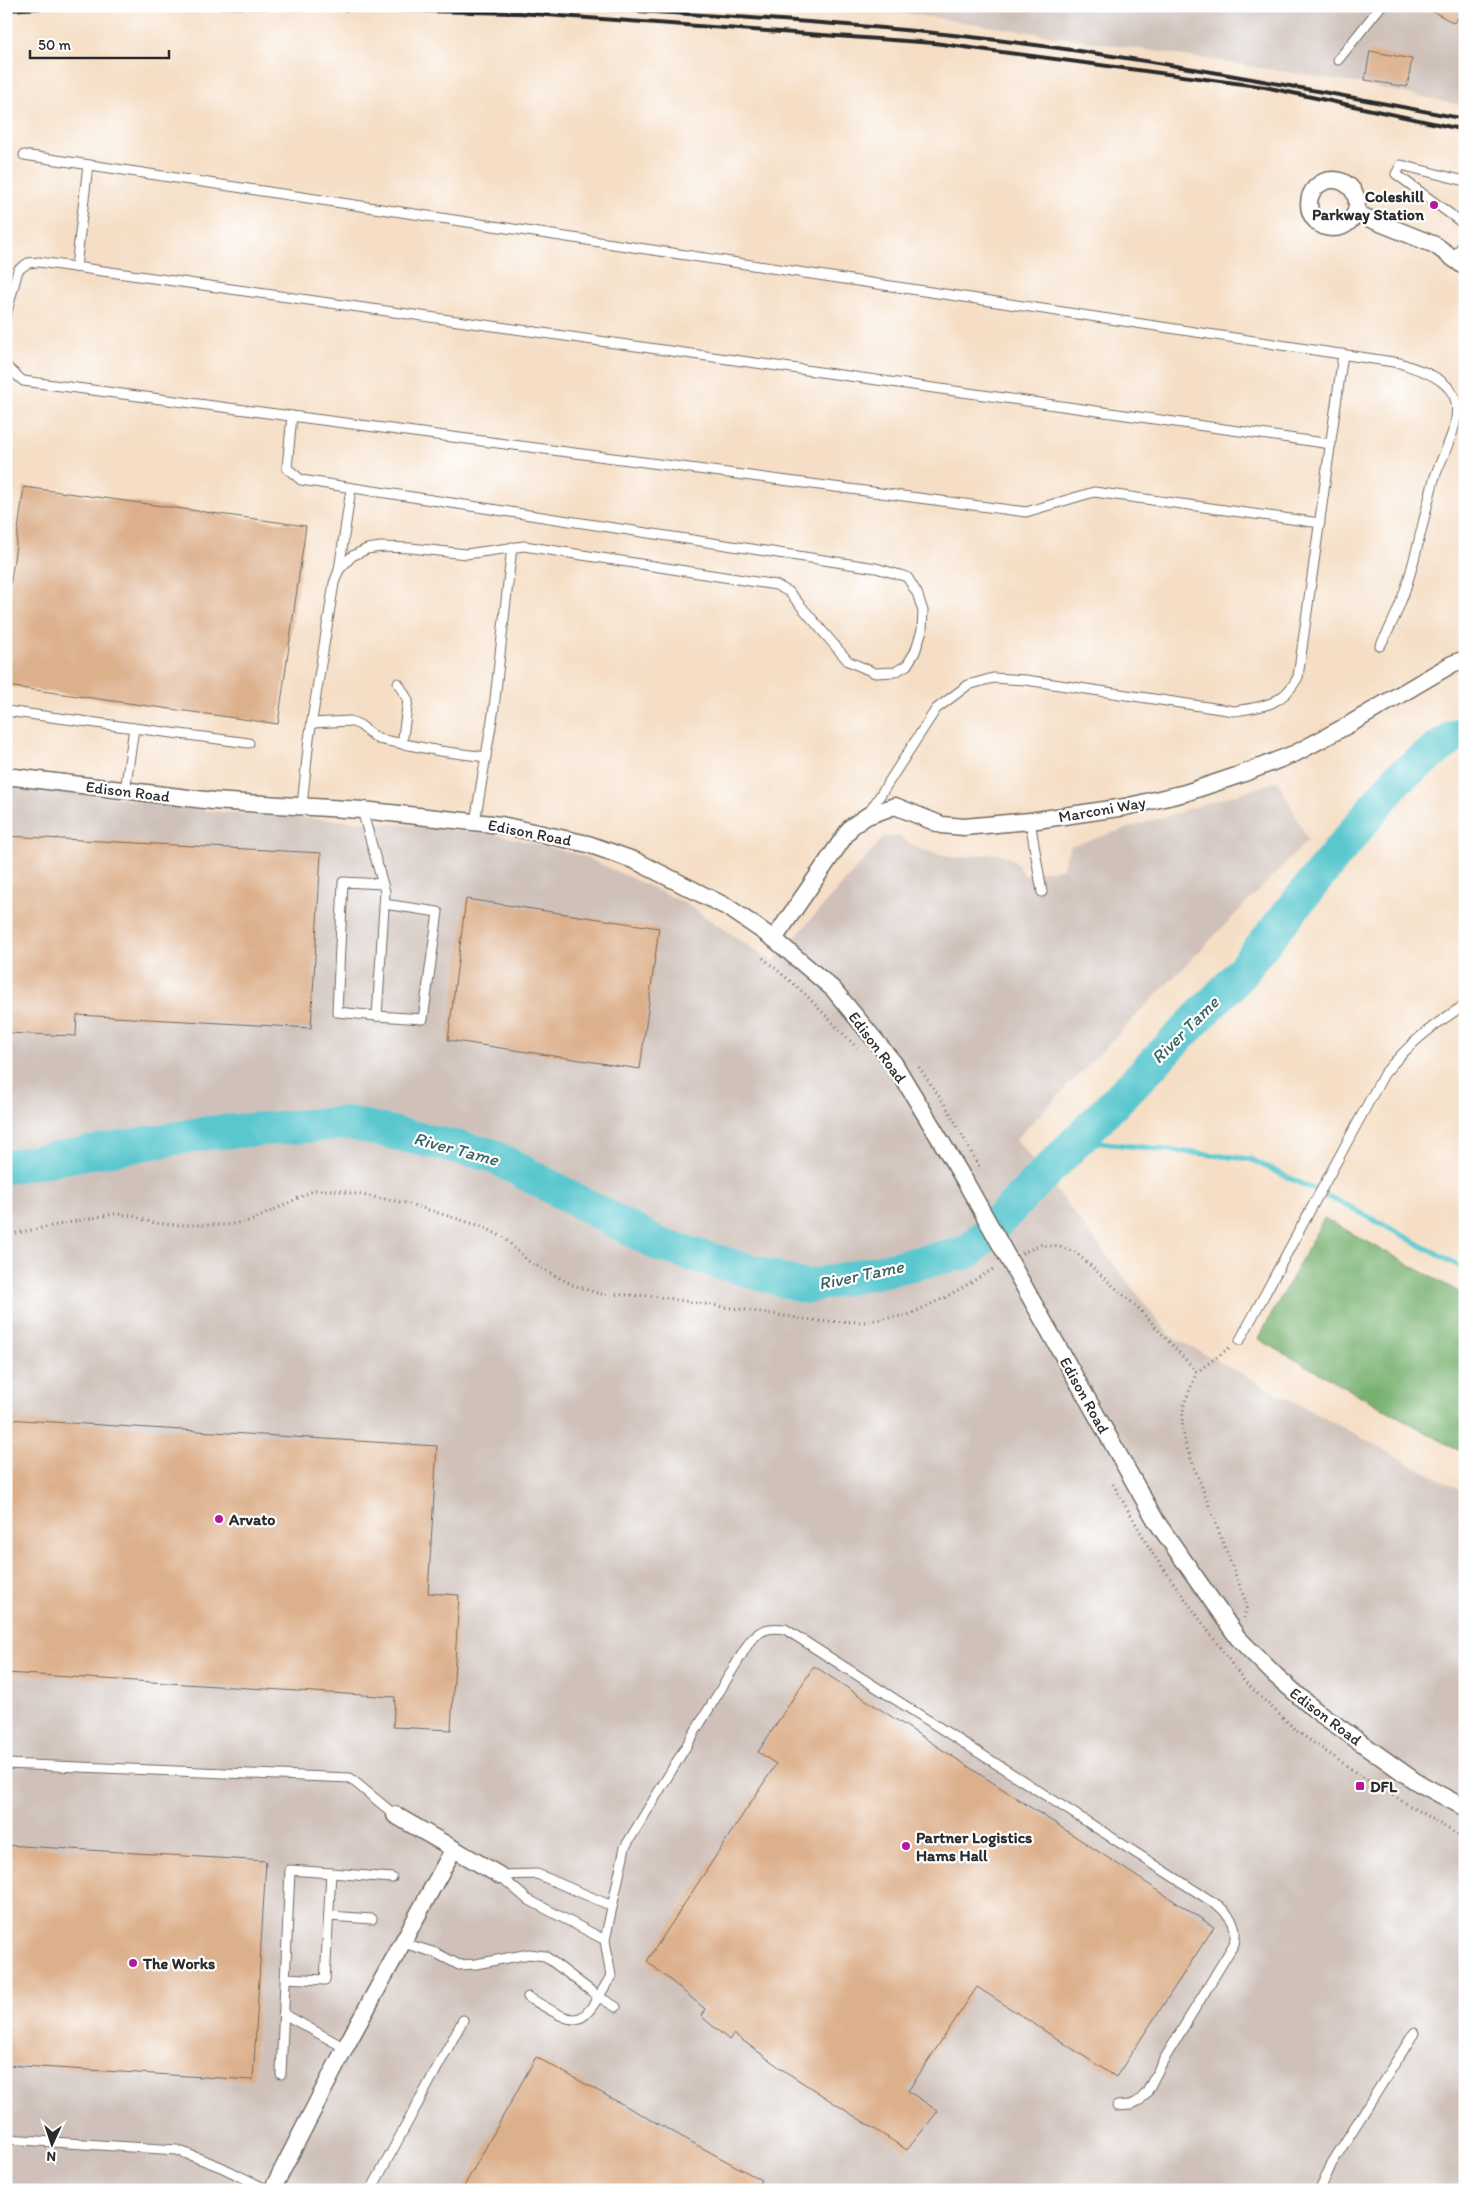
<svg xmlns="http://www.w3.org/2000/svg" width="1471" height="2196" font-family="Itim,sans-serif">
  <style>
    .industrial { fill: #cfc1ba }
    .forest { fill: #77b170; stroke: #516e4e }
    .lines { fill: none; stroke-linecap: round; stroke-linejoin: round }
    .stream { stroke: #5ac7cf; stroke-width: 5.5 }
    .river { stroke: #5ac7cf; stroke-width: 34 }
    .building { fill: #ddb08c }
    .service-casing { stroke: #726a61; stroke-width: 11 }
    .minor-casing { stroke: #726a61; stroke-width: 19 }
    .path { stroke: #726a61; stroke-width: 3; stroke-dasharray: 1 4; stroke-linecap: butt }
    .service { stroke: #fff; stroke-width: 9 }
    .minor { stroke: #fff; stroke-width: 16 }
    .rail { stroke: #2b2b2b; stroke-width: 4 }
    .minor-bridge-casing { stroke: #726a61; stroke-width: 19; stroke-linecap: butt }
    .minor-bridge { stroke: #fff; stroke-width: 16 }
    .poi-dot { fill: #b5179e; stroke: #fff; stroke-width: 2 }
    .labels { text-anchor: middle; stroke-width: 4.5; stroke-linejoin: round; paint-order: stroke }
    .poi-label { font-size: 16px; font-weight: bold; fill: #2b2b2b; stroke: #fff; text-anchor: start }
    .street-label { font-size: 16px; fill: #2b2b2b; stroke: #fff }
    .water-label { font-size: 18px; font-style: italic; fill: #3b6264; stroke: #fff }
  </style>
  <rect width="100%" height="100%" fill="#fff"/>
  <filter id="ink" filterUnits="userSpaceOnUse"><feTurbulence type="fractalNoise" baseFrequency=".02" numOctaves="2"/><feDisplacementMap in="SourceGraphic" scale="10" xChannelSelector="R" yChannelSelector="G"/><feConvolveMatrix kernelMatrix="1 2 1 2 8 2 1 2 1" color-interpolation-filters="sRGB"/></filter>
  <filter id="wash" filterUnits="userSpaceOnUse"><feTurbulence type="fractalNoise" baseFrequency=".0096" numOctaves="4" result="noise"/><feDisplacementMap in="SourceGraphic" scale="20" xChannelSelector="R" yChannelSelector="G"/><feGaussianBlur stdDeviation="1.12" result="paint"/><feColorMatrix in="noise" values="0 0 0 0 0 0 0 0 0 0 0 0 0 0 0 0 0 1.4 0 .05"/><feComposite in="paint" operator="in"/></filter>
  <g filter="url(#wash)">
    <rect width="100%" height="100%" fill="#f5dec5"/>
    <g class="industrial">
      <polygon points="816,6 1465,6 1465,106 1362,84 1160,52 917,15"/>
      <polygon points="1278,781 1308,840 1016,1139 1169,1335 1465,1493 1465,2190 6,2190 6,783 218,812 396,824 500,835 583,856 683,902 773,962 884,837 899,836 918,849 955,858 999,853 1014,860 1024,875 1063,868 1066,855 1071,846"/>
    </g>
    <polygon class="forest" points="1324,1218 1465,1295 1465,1454 1258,1339"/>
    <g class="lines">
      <polyline class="stream" points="1077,1140 1250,1159 1352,1208 1465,1269"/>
      <polyline class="river" points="6,1167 207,1133 348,1123 491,1155 660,1245 806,1287 968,1252 1231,984 1398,778 1454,737 1465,733"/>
    </g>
    <g id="blocks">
      <g class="building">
        <polygon points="1435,6 1465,6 1465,8 1454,23 1432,11"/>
        <polygon points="1370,51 1412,59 1407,87 1365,80"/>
        <polygon points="24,487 306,526 278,724 6,686 6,617"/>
        <polygon points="7,836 321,853 311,1028 77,1015 76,1036 6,1033"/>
        <polygon points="466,899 659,928 640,1069 448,1040"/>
        <polygon points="6,1419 437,1446 428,1593 459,1595 451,1730 393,1727 395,1697 6,1673"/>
        <polygon points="814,1666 1214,1927 1116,2077 977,1987 908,2091 938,2111 907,2150 783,2070 734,2034 729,2040 701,2016 705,2009 647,1961 776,1764 758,1752"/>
        <polygon points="6,1845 266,1861 253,2080 6,2065"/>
        <polygon points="536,2057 761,2180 755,2190 462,2190"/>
      </g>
    </g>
  </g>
  <g filter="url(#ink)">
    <use href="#blocks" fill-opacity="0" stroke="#726a61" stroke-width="1"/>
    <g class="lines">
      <g class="service-casing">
        <g id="service">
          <polyline points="1338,60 1381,6"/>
          <path d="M 24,155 L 1400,363 C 1419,370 1444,376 1454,396 C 1465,421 1439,459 1433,483 C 1418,539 1410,596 1380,646"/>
          <polyline points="1465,181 1401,165 1396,174 1465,225"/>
          <polyline points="1453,259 1465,242"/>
          <polyline points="76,267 88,165"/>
          <polyline points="6,315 18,270 28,263 39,262 1331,444"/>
          <polyline points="6,366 23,381 1026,512 1094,492 1320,523"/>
          <polyline points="292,416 287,468 301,480 876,568 907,577 917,593 923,611 922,630 915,652 907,665 895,672 875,673 848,661 789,592 776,585 524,546 466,554 411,548 381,547 367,549 352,556 339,570 334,583 309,739 302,806"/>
          <polyline points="339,570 351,489"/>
          <polyline points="398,683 408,700 402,744"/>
          <polyline points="6,711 134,728"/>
          <polyline points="312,723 350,721 360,725 378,739 440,751 486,757"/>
          <polyline points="125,791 134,728 249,743"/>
          <polyline points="362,810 385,892 377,1016 337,1012 343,882 383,884"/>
          <path d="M 868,814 L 936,709 L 968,685 L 993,678 L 1026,680 L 1234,711 C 1263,707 1283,705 1298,677 L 1343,354"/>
          <polyline points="1030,821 1042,892"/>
          <polyline points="475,822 494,708 512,547"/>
          <polyline points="377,1016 423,1019 438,912 384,904"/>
          <path d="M 1240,1340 L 1384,1074 C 1410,1043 1431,1026 1465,1005"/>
          <polyline points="6,1764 350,1778 395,1815"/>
          <polyline points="331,1873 392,1878"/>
          <polyline points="499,1875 527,1899 605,1940"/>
          <polyline points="499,1875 537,1874 612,1906"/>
          <polyline points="329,1916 372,1919"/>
          <polyline points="403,1943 436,1953 459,1965 476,1964 529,1954 545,1956 599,1997 616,2007"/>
          <path d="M 528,1997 C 581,2028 579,2031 611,1976 L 605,1940 L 625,1847 L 750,1641 C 761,1629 769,1627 785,1629 L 1219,1906 C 1232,1918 1238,1926 1234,1944 L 1163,2061 L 1147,2092 L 1140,2100 L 1130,2105 L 1117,2106"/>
          <polyline points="284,2014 345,2048"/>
          <polyline points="281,2074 290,1870 331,1873 325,1980 285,1978"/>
          <polyline points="6,2139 177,2150 221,2167 268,2190"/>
          <polyline points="371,2190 463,2020"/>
          <polyline points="1320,2190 1332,2163 1414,2033"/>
          <polyline points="1464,2190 1465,2188"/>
        </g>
      </g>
      <g class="minor-casing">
        <g id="minor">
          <circle cx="1333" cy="204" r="24"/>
          <polyline points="1355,213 1435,245 1465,267"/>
          <polyline points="6,776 213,801 362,810 501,825 588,844 636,861 729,908 774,939 833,989 894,1063 965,1181"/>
          <polyline points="774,939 851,827 867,816 895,806 942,825 964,827 1030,821 1125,807 1185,793 1242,774 1296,753 1350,724 1452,664 1465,659"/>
          <polyline points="1012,1265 1156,1521 1238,1638 1276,1676 1315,1710 1415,1781 1465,1808"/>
          <polyline points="395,1815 499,1875"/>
          <polyline points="272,2190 345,2048 453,1850"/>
        </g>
      </g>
      <g class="path">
        <polyline points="763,958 804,993 857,1048"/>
        <polyline points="919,1067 949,1111 980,1168"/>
        <polyline points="6,1235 113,1214 130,1215 154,1223 178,1225 227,1225 253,1220 315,1190 334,1190 406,1203 484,1227 504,1238 528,1261 573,1285 600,1294 652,1296 818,1321 862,1322 908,1315 946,1297 995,1268"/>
        <polyline points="1022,1253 1041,1245 1060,1247 1075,1252 1138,1308 1197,1372"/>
        <polyline points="1229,1348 1197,1372 1184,1404 1182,1421 1185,1443 1247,1605 1244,1618"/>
        <polyline points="1113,1484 1153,1554 1244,1681 1298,1732 1367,1780 1465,1839"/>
      </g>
      <use href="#service" class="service"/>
      <use href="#minor" class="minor"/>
      <g class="rail">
        <polyline points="187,6 519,13 934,43 1265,87 1465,130"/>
        <path d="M 558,6 C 683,14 809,20 934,33 C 1112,51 1289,85 1465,119"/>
        <polyline points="6,10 79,6"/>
      </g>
      <g class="minor-bridge-casing">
        <polyline id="minor-bridge" points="965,1181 1012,1265"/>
      </g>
      <use href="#minor-bridge" class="minor-bridge"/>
    </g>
  </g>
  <g class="poi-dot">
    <circle cx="1434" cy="205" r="5"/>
    <circle cx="219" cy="1519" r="5"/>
    <rect x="1355" y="1781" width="10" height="10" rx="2.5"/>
    <circle cx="906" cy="1846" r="5"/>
    <circle cx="133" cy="1963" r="5"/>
  </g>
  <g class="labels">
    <g class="poi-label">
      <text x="1424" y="202" text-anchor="end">Coleshill<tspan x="1424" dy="18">Parkway Station</tspan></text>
      <text x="229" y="1525">Arvato</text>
      <text x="1370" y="1792">DFL</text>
      <text x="916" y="1843">Partner Logistics<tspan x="916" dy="18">Hams Hall</tspan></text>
      <text x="143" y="1969">The Works</text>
    </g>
    <g class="street-label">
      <text transform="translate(128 791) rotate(7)" y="6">Edison Road</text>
      <text transform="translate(1102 809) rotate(-10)" y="6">Marconi Way</text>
      <text transform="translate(530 832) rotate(11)" y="6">Edison Road</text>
      <text transform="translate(878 1047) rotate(53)" y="6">Edison Road</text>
      <text transform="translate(1085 1395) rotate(61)" y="6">Edison Road</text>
      <text transform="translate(1326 1716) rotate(37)" y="6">Edison Road</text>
    </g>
    <g class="water-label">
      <text transform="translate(1185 1030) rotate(-45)" y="6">River Tame</text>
      <text transform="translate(456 1149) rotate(15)" y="6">River Tame</text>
      <text transform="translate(861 1275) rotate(-12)" y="6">River Tame</text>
    </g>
  </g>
  <rect width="1471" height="2196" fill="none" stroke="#fff" stroke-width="25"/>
  <g transform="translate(52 2144) rotate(183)" stroke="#ffffff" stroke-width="4" paint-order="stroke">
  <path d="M0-4L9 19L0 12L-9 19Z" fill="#2b2b2b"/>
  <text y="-8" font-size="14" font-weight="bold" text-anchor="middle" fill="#2b2b2b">N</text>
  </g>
  <path d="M30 50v8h139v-8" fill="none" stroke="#2b2b2b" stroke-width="2.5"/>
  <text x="38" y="50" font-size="15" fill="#2b2b2b" stroke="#ffffff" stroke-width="4" paint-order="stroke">50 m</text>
</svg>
